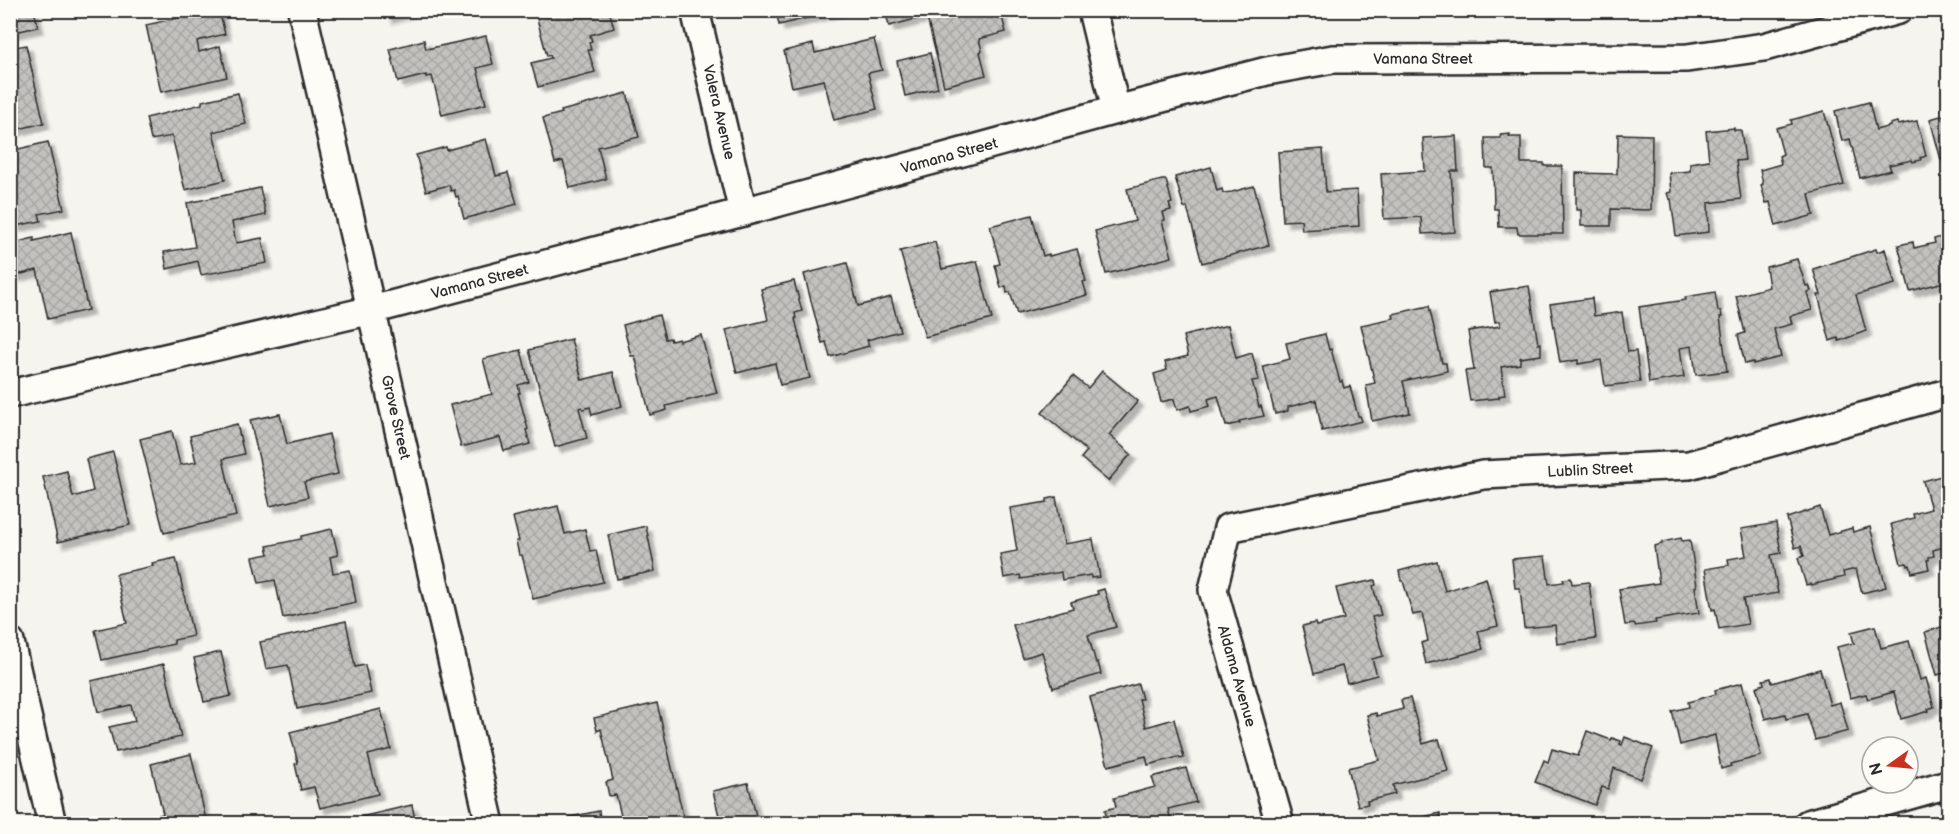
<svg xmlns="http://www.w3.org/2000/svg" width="1959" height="834" font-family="'Balsamiq Sans',sans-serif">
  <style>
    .building { fill: url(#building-cross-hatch); stroke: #2b2b2b; stroke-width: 1.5; filter: url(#shadow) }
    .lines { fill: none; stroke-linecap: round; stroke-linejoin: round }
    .minor-casing { stroke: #2b2b2b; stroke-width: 32 }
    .minor { stroke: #fdfcf7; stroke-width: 27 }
    .labels { text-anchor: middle; stroke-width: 5; stroke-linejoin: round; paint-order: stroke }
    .street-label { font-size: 15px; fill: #2b2b2b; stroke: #fdfcf7 }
  </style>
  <defs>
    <pattern id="building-cross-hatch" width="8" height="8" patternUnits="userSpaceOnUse" patternTransform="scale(1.5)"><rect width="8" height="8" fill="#c2c1be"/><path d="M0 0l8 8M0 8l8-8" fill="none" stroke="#a7a6a3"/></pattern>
    <filter id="shadow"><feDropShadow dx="5.5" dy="5.5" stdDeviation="1.5" flood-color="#0004"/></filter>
  </defs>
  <rect width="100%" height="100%" fill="#f5f4ef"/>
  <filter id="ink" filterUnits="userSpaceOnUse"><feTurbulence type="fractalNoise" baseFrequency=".0167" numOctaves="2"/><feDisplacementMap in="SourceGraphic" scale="12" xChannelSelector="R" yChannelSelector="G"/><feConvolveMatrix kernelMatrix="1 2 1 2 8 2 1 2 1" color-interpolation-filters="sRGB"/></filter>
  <g filter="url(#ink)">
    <g class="building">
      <polygon points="10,10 34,10 38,27 10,33"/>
      <polygon points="180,10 219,10 225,34 197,41 199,52 220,46 227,77 161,92 146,25 182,17"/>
      <polygon points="385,10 414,10 387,18"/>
      <polygon points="553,10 609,10 614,28 590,35 592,41 589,42 591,50 588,50 595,72 538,87 531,63 551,58 550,55 547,56 536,15"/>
      <polygon points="776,10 839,10 779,25"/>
      <polygon points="897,10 946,10 946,11 889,26 886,13"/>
      <polygon points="955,10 1000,10 1006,32 979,39 982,51 980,52 986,75 944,86 927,18"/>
      <polygon points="486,36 493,64 477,68 486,104 442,115 432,76 426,77 426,75 398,82 390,49 424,40 426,49"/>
      <polygon points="874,39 882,70 868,73 877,109 834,120 824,80 792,87 784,51 813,44 815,53"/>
      <polygon points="26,45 44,123 10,131 10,48"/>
      <polygon points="930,53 938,88 905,96 897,61"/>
      <polygon points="238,93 246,124 213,132 225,180 185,190 172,136 151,140 146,118 202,104 202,101"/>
      <polygon points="627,93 639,137 598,147 606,179 570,188 563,161 555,163 543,118 562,113 561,111"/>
      <polygon points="1869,102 1876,130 1890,126 1890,124 1897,122 1898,125 1917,121 1926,156 1920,158 1921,160 1913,162 1912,160 1889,165 1891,170 1860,178 1850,139 1842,141 1835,111"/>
      <polygon points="1824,111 1844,185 1809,194 1814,215 1776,226 1770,202 1766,203 1761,185 1763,184 1760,170 1781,164 1779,156 1783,154 1776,128 1792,124 1791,120"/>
      <polygon points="1948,114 1948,178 1944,160 1941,160 1930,119"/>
      <polygon points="1734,128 1734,130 1741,130 1745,160 1736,161 1741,199 1708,203 1709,232 1676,236 1671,199 1669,199 1667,193 1671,192 1669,173 1690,171 1690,163 1709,160 1706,131"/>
      <polygon points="1510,134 1509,137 1521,137 1521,163 1544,163 1544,166 1562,166 1563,234 1518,234 1517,227 1499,227 1498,209 1494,209 1493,168 1486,168 1485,138 1501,138 1500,135"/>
      <polygon points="1618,134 1652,135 1651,210 1611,209 1611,226 1581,226 1581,210 1576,210 1576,173 1617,174"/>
      <polygon points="1456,136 1458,171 1451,171 1455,232 1422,234 1421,217 1384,219 1381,174 1425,171 1423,138"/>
      <polygon points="486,139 496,176 508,173 517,204 464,219 458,196 456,197 454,190 451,191 449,185 426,191 416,155 446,147 447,150"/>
      <polygon points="48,142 64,209 39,214 41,221 10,227 10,193 15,192 12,181 10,182 10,151"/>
      <polygon points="1323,149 1326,192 1357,190 1359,226 1302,230 1301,220 1283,221 1278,152"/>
      <polygon points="1211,167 1217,191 1222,189 1223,193 1232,192 1254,186 1269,245 1202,263 1187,207 1184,208 1175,177"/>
      <polygon points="1162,180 1166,180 1172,203 1169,204 1171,210 1163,212 1165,220 1162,221 1172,257 1106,274 1095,231 1135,221 1127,189"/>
      <polygon points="260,188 266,215 232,222 236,243 262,238 267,263 201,275 198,261 167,269 164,252 195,247 187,203"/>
      <polygon points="1032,215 1043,256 1049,254 1049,256 1077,249 1086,281 1083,282 1087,295 1017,314 1010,292 1007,293 1006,286 1001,288 995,265 1000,264 990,226"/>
      <polygon points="71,232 88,310 48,319 37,270 10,277 10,244 34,238 34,241"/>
      <polygon points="1948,235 1948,281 1910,291 1898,245 1913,242 1914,248 1935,243 1934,239"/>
      <polygon points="935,242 942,269 977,261 992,319 925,337 900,251"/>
      <polygon points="1876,249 1877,252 1885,249 1895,284 1856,295 1866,331 1839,341 1838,338 1830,341 1818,295 1821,295 1813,269"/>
      <polygon points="1797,259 1806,286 1809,285 1811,291 1807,292 1812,310 1790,316 1792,324 1774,329 1781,357 1753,364 1753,362 1745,364 1738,335 1745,333 1736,296 1769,287 1766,267"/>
      <polygon points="847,263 858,306 891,297 900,331 867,340 869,346 830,357 826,342 822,343 804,274"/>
      <polygon points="794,281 802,311 795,313 796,319 795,319 810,378 780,385 775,363 737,373 726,330 768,320 761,289"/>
      <polygon points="1529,286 1538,344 1541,343 1541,355 1520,358 1520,364 1501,367 1505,395 1499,396 1499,398 1470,401 1465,371 1474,370 1468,331 1500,326 1500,321 1495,322 1490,292"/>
      <polygon points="1715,292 1718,311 1721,311 1722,317 1720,317 1727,371 1696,375 1692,346 1680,348 1684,377 1649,383 1639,307 1686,300 1685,297"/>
      <polygon points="1592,298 1594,316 1622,312 1628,352 1636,351 1640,382 1605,386 1601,360 1578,364 1578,360 1560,363 1550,304"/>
      <polygon points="1429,306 1442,363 1446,363 1447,371 1403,381 1410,413 1372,421 1366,385 1375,383 1361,325 1394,318 1393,314"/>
      <polygon points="659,315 665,339 670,338 671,341 679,339 679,341 701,335 717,393 666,406 667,410 650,415 635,356 631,356 623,325"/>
      <polygon points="1228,325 1236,358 1252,353 1259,380 1252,381 1259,407 1261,406 1264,416 1239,421 1240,423 1226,426 1218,396 1208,399 1210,406 1191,411 1190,406 1177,410 1174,399 1161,402 1154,374 1167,370 1165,362 1188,356 1183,336"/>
      <polygon points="1325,334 1329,350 1331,349 1340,382 1342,381 1344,388 1350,386 1358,416 1360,416 1362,421 1322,431 1316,400 1288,407 1288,411 1275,414 1263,366 1290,359 1286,343"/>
      <polygon points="571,339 582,380 613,372 622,406 592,415 590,407 583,409 582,407 579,408 587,438 555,447 529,350"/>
      <polygon points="521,350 529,382 518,385 520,393 518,393 528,429 526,430 530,444 504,451 500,437 461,447 450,405 492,394 483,359"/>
      <polygon points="1102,371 1138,401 1109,435 1131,454 1108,481 1081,458 1087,451 1042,413 1073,376 1088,388"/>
      <polygon points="280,414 287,444 329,434 338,474 304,482 308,497 270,506 250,420"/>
      <polygon points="237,424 244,454 223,459 236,516 164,533 140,439 172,431 180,465 196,462 190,436"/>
      <polygon points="113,452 130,525 58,542 43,477 67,471 73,497 93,491 86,459"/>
      <polygon points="1948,474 1948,546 1933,550 1934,556 1929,557 1929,560 1927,560 1929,569 1912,573 1910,565 1908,566 1907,563 1901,564 1891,524 1914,518 1913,514 1931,509 1923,481"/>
      <polygon points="1056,497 1064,544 1093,539 1100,577 1091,578 1091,575 1062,580 1061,572 1021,579 1020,575 1004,578 1000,554 1017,551 1010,508 1047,502 1047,499"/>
      <polygon points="558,506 565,534 585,529 590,551 596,550 603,582 533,599 522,555 519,555 516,541 519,541 513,517"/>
      <polygon points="1820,507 1828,535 1852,528 1853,532 1870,527 1886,587 1862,593 1856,569 1843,572 1844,577 1811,585 1811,584 1806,585 1798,558 1804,556 1801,546 1795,548 1787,518"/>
      <polygon points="1776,523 1781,553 1771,555 1778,593 1743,599 1748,624 1719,629 1715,609 1712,610 1705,569 1729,565 1728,559 1746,556 1741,529"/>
      <polygon points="646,526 655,571 617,579 608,535"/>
      <polygon points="332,529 338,555 330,557 333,573 350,570 356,602 283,618 275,580 259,583 253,557 269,554 267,546 301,539 301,536"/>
      <polygon points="1681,538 1682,541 1690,540 1697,586 1695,587 1699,613 1655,620 1656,623 1635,626 1635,624 1625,625 1619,589 1659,583 1654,546 1662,544 1662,542"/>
      <polygon points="1545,556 1549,584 1564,582 1563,579 1571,578 1572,584 1589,582 1596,639 1557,644 1555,625 1524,628 1520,588 1515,588 1512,559"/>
      <polygon points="176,558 193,636 174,640 174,644 102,660 95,630 127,623 116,574 153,566 152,563"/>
      <polygon points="1437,561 1445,591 1486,578 1498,626 1478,631 1483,649 1426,664 1421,643 1428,641 1422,613 1413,615 1403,581 1401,581 1399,571"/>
      <polygon points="1375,580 1376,585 1373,586 1381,615 1372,617 1383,656 1372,659 1377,675 1347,683 1342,666 1314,674 1302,626 1315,623 1316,626 1344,619 1336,588"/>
      <polygon points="1104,589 1116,627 1088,635 1096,663 1098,662 1101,674 1053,688 1042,652 1023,658 1013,625 1073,608 1071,602 1098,594 1097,591"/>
      <polygon points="346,621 355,667 365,665 371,693 297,709 288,665 266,669 260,642 315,630 315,628"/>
      <polygon points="1948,625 1948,672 1937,675 1925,632"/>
      <polygon points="1875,626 1881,648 1909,641 1920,680 1926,678 1934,707 1928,709 1929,711 1901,719 1894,692 1868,699 1866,694 1850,698 1837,647 1854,643 1851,632"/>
      <polygon points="221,652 231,696 204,702 194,658"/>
      <polygon points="164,664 181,737 116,752 109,727 135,721 131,705 98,712 91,681"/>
      <polygon points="1820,669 1830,705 1840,702 1848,731 1815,740 1807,714 1786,719 1785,714 1765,719 1756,687 1764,684 1763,680 1771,678 1772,683"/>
      <polygon points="1742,683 1761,756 1730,764 1731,766 1721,769 1715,735 1680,745 1672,711 1689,707 1688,702 1716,694 1715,690"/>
      <polygon points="1138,684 1142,699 1139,699 1146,727 1174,719 1184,758 1180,759 1179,757 1148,765 1146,756 1108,766 1090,697"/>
      <polygon points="1410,698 1423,744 1439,739 1448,771 1393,785 1395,794 1367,801 1368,804 1358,806 1348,768 1379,760 1367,715 1376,713 1377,716 1403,709 1401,700"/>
      <polygon points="657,703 685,824 623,824 616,795 609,796 606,782 613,780 601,729 597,731 594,718"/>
      <polygon points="381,709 391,749 368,755 378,794 320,808 314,787 301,790 295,764 298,763 290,732"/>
      <polygon points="1587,731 1611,740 1612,738 1621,741 1620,744 1622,745 1625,737 1653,748 1641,779 1614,768 1608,789 1602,787 1595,805 1535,782 1544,760 1548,762 1552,749 1578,756"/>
      <polygon points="191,754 207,824 131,824 130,822 163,814 151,764"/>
      <polygon points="1186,768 1196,802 1168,809 1172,824 1108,824 1105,810 1116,807 1114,798 1155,787 1152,777"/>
      <polygon points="748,783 758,824 721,824 713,791"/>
      <polygon points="412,805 416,824 339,824 339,822"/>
      <polygon points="599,811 601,824 571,824 570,817"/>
      <polygon points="1440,813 1442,824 1392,824 1410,819 1411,820"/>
      <polygon points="1581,818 1583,824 1559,824"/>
    </g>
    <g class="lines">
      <g class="minor-casing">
        <g id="minor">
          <path id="s1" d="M 302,10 L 490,824"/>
          <path id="s2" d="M 695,10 L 743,212"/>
          <polyline points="1092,10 1116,110"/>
          <path id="s3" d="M 10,394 L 372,310 L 743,212 L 1116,110 L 1267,71 L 1333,59 L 1687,58 L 1764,47 L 1898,10"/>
          <polyline points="10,642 52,824"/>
          <path id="s4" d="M 1280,824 L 1213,590 L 1228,528 L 1483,475 L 1689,465 L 1948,393"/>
          <polyline points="1808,824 1948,784"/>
        </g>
      </g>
      <use href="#minor" class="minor"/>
    </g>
  </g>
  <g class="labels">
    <g class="street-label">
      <text dy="5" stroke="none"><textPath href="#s3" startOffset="1455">Vamana Street</textPath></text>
      <text dy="5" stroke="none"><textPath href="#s2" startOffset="105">Valera Avenue</textPath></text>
      <text dy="5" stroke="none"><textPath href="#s3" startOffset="969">Vamana Street</textPath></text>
      <text dy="5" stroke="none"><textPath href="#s3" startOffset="483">Vamana Street</textPath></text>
      <text dy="5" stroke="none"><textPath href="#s1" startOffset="418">Grove Street</textPath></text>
      <text dy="5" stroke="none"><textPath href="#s4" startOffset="675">Lublin Street</textPath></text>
      <text transform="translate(1237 676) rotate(74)" y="5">Aldama Avenue</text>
    </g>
  </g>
  <rect width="1959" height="834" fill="none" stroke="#fdfcf7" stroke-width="36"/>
  <rect x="18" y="18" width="1923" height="798" fill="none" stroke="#2b2b2b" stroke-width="2" filter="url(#ink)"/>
  <g transform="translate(1890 765) rotate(255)"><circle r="28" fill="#fdfcf7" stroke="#a9a8a5" stroke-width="1.5"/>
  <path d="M0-4.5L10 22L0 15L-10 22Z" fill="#c8321e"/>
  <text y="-9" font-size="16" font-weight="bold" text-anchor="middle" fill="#2b2b2b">N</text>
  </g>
</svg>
